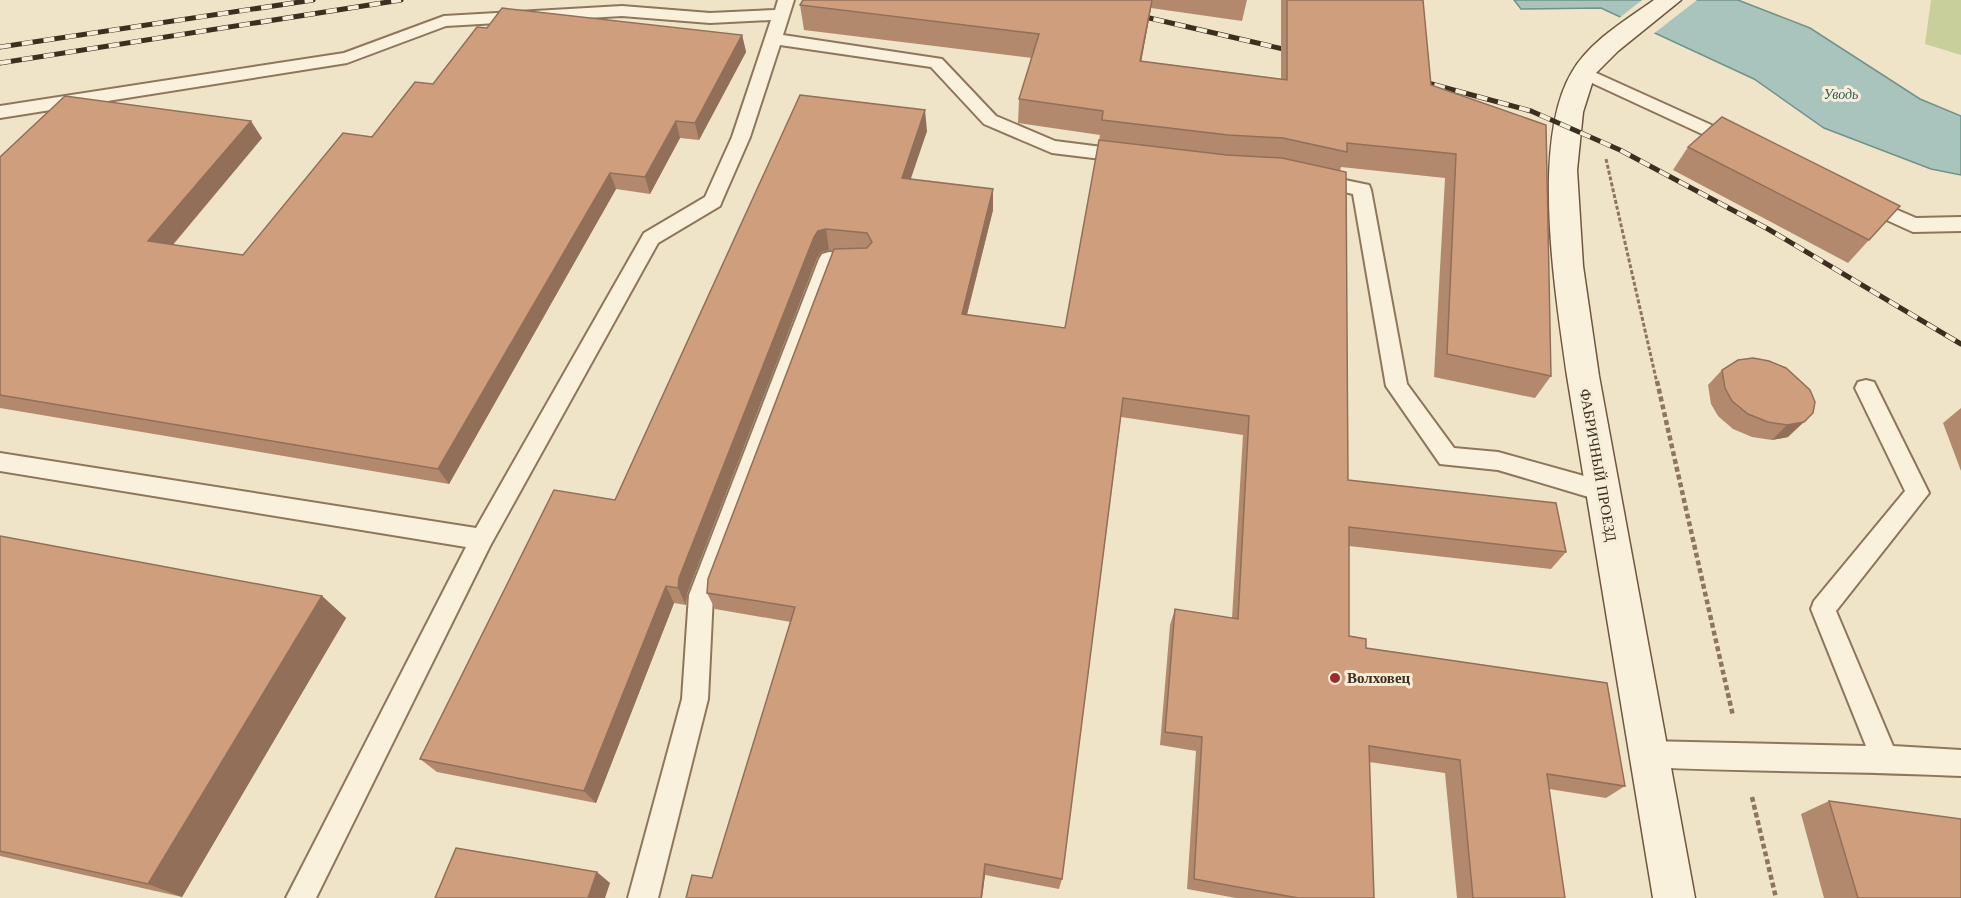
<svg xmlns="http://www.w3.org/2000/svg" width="1961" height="898" font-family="'Libre Baskerville',serif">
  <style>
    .green { fill: #c9cf9b }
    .water { fill: #a9c4bc; stroke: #6f938a; stroke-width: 1.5 }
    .pier { fill: #f0e4c8 }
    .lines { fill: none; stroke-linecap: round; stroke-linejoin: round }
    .service-casing { stroke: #8d765c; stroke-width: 4 }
    .secondary-casing { stroke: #6f573f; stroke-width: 3 }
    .path-far1 { stroke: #8d765c; stroke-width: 3; stroke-dasharray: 4 2; stroke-linecap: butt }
    .path { stroke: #8d765c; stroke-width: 4.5; stroke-dasharray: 5 3; stroke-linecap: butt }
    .service { fill: #faf1dc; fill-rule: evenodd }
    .secondary { fill: #faf1dc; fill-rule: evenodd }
    .rail-casing { stroke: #3d2e20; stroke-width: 5 }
    .rail { stroke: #f7eed8; stroke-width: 4; stroke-dasharray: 11; stroke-linecap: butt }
    .wall { fill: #b2896c }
    .shaded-wall { fill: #916f58 }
    .building { fill: #cf9f7d; stroke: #916f58; stroke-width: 1.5 }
    .poi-dot { fill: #9e2a2b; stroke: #f7eed8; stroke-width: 2 }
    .labels { text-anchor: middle; stroke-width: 6; stroke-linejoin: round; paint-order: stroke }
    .far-water-label { font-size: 14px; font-style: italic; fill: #2f5d5a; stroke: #f7eed8 }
    .street-label { font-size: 15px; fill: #3d2e20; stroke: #f7eed8 }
    .poi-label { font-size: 15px; font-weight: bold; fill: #3d2e20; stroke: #f7eed8; text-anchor: start }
  </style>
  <rect width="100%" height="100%" fill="#f0e4c8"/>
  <polygon class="green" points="1931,0 1961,0 1961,55 1925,44"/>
  <polygon class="water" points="1514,0 1738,0 1810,28 1920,99 1961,116 1961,175 1931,169 1824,128 1754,79 1601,8 1521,9"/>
  <polygon class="pier" points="1642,0 1697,0 1652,35 1618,19"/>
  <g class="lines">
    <g class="service-casing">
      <g id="service">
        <polygon points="778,0 794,0 783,35 942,59 996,116 1055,141 1126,150 1135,156 1126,162 1052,153 984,124 931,67 780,45 750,137 722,201 720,206 658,243 490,546 316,898 286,898 466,547 0,471 0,453 476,528 644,233 705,197 732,137 771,20 710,23 622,16 446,26 347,63 0,118 0,106 344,53 444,16 622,6 710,13 775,10"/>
        <polygon points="1583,67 1740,138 1743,142 1734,148 1728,146 1577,76 1575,72"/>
        <polygon points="1316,174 1369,185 1371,190 1407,384 1454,448 1498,452 1602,481 1610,484 1614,491 1610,498 1602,501 1498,470 1440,464 1386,386 1353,194 1309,184 1307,180 1309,176"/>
        <polygon points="1865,196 1916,218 1961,217 1961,231 1913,232 1858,207 1856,202 1858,197"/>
        <polygon points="829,252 867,255 870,260 867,265 836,266 713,595 708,699 658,898 628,898 682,699 689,595 819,259 822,254"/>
        <path d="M 1866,380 L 1874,382 L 1929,493 L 1836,611 L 1893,746 L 1961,750 L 1961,776 C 1856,771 1751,772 1646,767 L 1636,763 L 1633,754 L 1636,745 L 1646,741 L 1866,746 L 1811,609 L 1814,601 L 1905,491 L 1855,388 L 1858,382 Z"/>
      </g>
    </g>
    <g class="secondary-casing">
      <path id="secondary" d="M 1654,0 L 1681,0 L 1618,51 L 1595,74 L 1583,112 L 1577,170 L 1583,266 L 1599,376 L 1695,898 L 1653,898 L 1567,376 C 1556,297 1530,142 1572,72 C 1590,41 1625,21 1654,0 Z"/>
    </g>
    <polyline class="path-far1" points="1606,159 1657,383"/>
    <g class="path">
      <polyline points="1657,381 1733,716"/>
      <polyline points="1752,797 1776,898"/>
    </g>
    <use href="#service" class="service"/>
    <use href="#secondary" class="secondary"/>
    <g class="rail-casing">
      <g id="rail">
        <polyline points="1132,14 1296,52"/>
        <polyline points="0,47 313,0"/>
        <polyline points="0,63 401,0"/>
        <polyline points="1413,79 1531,111 1620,150 1768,229 1961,344"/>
      </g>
    </g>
    <use href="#rail" class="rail"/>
  </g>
  <g class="wall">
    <polygon points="803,0 1247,0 1242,21 1151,8 1141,61 1281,79 1281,0 1423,0 1431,85 1551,376 1535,398 1434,377 1445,178 1341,167 1340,171 1348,480 1566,552 1551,569 1349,546 1349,636 1366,648 1625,786 1606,798 1549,789 1565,898 1457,898 1445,773 1369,762 1374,898 1236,898 1187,889 1196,751 1160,745 1170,625 1175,609 1232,618 1243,435 1121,417 1062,879 1059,889 985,875 982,898 686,898 712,878 791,622 715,609 707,593 834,250 829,250 821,252 817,258 687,594 686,605 674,603 596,803 437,772 420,759 615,500 800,95 927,131 910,179 993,189 993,210 967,315 1065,328 1100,135 1018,123 1019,99 1032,58 804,30 800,5"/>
    <polygon points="487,28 742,35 746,52 699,140 680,138 650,194 616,189 449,484 0,408 0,157 262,138 173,245 243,255 372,137 433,84"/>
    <polygon points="1688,147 1900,206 1848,263 1673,170"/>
    <polygon points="1786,368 1788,437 1772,440 1752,437 1733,429 1718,416 1711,404 1708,385 1722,370"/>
    <polygon points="1961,408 1961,471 1943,423"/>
    <polygon points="0,536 322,596 346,618 182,897 0,856"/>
    <polygon points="1829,801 1961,898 1824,898 1801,814"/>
  </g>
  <g class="shaded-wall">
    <polygon points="1152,0 1151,8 1137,85 1140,61"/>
    <polygon points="742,35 746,52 699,140 695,123"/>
    <polygon points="925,110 927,131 904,199 902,178"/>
    <polygon points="251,121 262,138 162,257 148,241"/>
    <polygon points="676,121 680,138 650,194 645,177"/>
    <polygon points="610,173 616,189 449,484 438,469"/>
    <polygon points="993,189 993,210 962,334 962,314"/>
    <polygon points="826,229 829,250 821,252 817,258 687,594 686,605 678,588 679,578 814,237 818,231"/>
    <polygon points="1804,422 1788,437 1772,440 1787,425"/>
    <polygon points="666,586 674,603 596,803 584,791"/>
    <polygon points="322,596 346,618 182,897 148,884"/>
    <polygon points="985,864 985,875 982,898 981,898"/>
    <polygon points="597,872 610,883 605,898 588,898"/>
  </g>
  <g class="building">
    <polygon points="803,0 1152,0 1140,61 1287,80 1287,0 1423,0 1431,85 1546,125 1551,376 1447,354 1456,154 1347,143 1347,152 1283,138 1228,135 1102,120 1103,111 1019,99 1039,34 800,5"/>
    <polygon points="502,8 742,35 695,123 676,121 645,177 610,173 438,469 0,395 0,157 65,96 251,121 148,241 243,255 343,133 372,137 415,82 433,84 477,27 487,28"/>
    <polygon points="800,95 925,110 902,178 993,189 962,314 1065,328 1099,140 1227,155 1282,158 1346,172 1348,480 1556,503 1566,552 1349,527 1349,636 1366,639 1366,648 1607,683 1625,786 1547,774 1565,898 1473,898 1460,760 1369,746 1374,898 1298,898 1194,879 1202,737 1165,732 1175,609 1238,619 1249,416 1123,398 1062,879 985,864 981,898 686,898 692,875 712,878 795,607 707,593 708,579 834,249 867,248 872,242 867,233 826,229 818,231 814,237 679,578 678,588 666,586 584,791 420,759 554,490 615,500"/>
    <polygon points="1722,117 1900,206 1869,240 1688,147"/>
    <polygon points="1753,358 1769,361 1786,368 1810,390 1815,402 1813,413 1804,422 1787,425 1768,422 1748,414 1732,401 1725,388 1722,370 1738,360"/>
    <polygon points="0,536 322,596 148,884 0,851"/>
    <polygon points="1829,801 1961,819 1961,898 1858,898"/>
    <polygon points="456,848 597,872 588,898 435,898"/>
  </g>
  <circle class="poi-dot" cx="1335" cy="678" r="6"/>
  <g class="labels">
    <g class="far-water-label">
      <text x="1841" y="99">Уводь</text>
    </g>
    <g class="street-label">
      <text transform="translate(1598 465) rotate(80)" y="5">ФАБРИЧНЫЙ ПРОЕЗД</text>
    </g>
    <g class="poi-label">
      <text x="1347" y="683">Волховец</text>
    </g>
  </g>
</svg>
